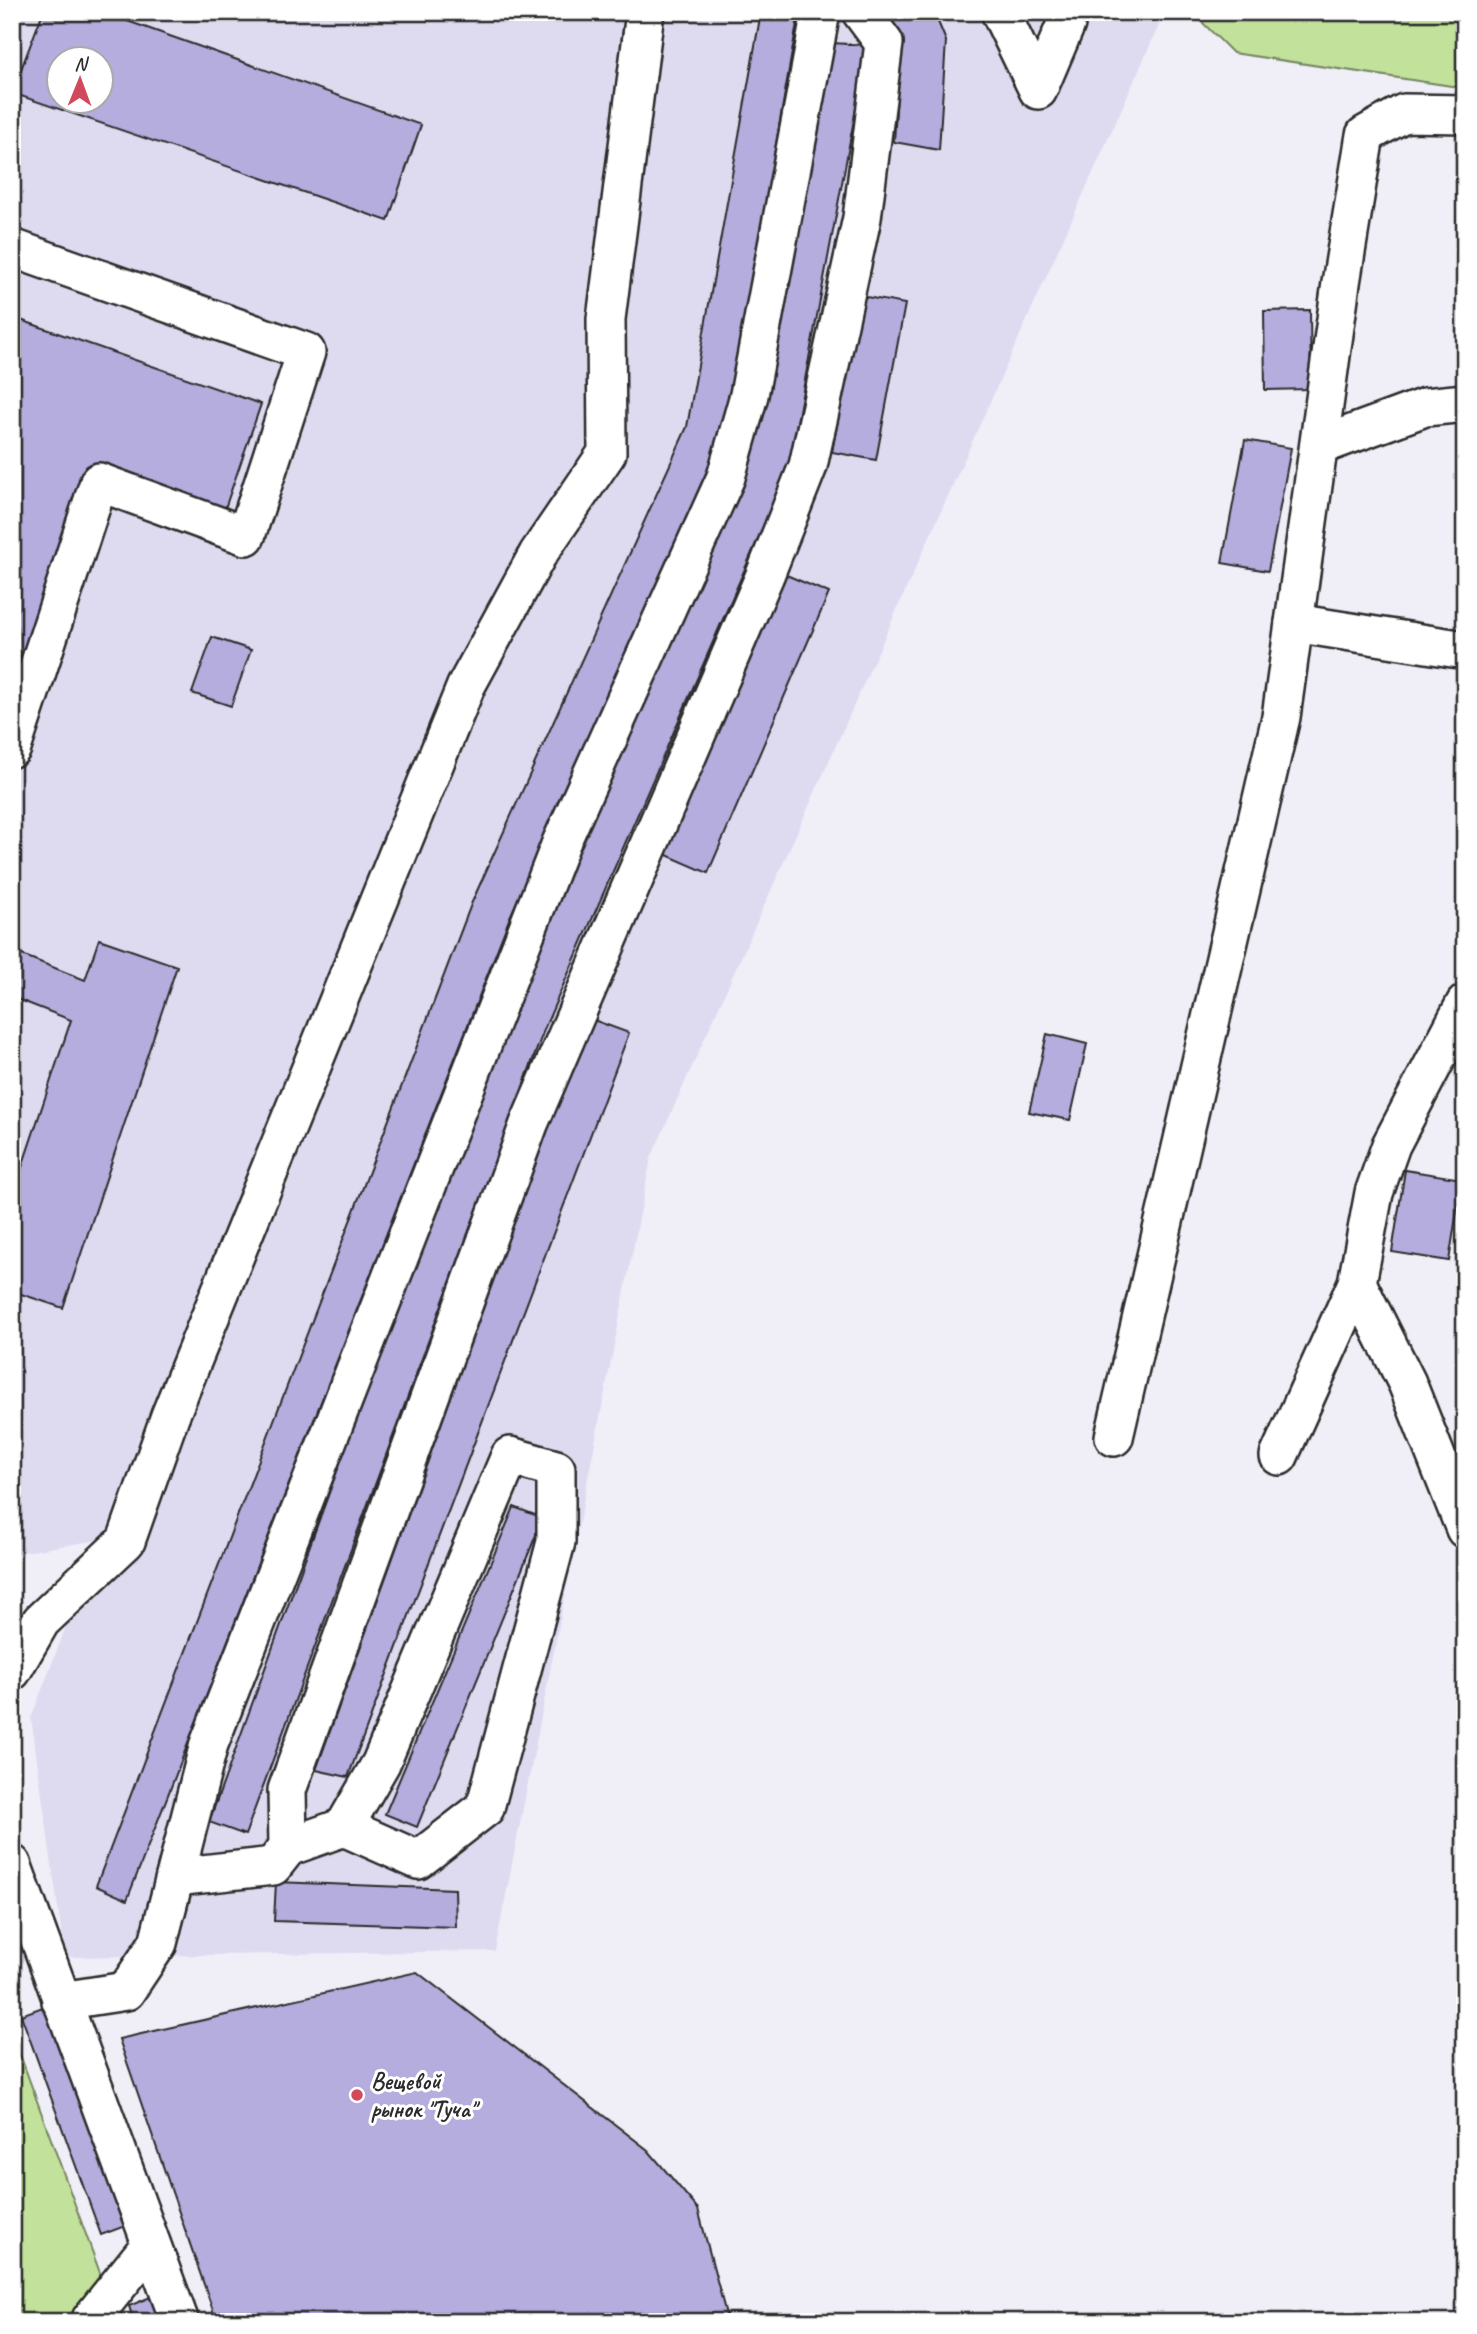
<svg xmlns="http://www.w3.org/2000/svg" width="1477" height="2334" font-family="Caveat,sans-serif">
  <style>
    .built { fill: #dedbf0; fill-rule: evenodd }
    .green { fill: #c2e29b; stroke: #768663; stroke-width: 2 }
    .building { fill: #b4adde; stroke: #2b2b2b; stroke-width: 2; fill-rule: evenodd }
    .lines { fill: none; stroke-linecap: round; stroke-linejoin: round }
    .minor-casing { stroke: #2b2b2b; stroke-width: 42 }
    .minor { stroke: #fff; stroke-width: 37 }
    .poi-dot { fill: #d1495b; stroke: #fff; stroke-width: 2.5 }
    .labels { text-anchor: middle; stroke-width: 6; stroke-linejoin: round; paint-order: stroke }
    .poi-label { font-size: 24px; font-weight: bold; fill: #2b2b2b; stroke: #fff; text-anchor: start }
  </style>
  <rect width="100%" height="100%" fill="#f0eff8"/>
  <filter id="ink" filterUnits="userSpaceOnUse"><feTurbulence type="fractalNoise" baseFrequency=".0143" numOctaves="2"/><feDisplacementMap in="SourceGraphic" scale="14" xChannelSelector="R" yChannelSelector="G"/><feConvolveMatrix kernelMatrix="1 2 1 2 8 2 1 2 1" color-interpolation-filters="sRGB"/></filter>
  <g filter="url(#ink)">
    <path class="built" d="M 12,12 L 1165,12 L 651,1158 L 495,1951 L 65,1957 L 31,1718 L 99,1540 L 12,1554 ZM 60,60 L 102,60 L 102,102 L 60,102 Z"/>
    <g class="green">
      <polygon points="1192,12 1465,12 1465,88 1233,53"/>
      <polygon points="12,2041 15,2041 118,2322 12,2322"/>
    </g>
    <g class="building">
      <path d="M 43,12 L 102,12 L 421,125 L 388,221 L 12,93 ZM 60,60 L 102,60 L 102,102 L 60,102 Z"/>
      <polygon points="761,12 799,12 725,437 510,917 127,1900 96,1886 472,902 687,427"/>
      <polygon points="887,12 934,12 946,41 939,150 894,142 900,47"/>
      <polygon points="831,43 868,45 788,470 545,1027 245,1835 209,1822 504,1013 748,465"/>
      <polygon points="861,296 905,304 876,460 832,452"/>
      <polygon points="1310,310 1311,389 1265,390 1264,311"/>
      <polygon points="12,317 261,404 223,514 89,467 12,687 12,454 16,442 12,440"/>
      <polygon points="1245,440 1291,448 1268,571 1222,563"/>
      <polygon points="784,574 829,593 708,873 662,853"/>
      <polygon points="212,637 251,650 231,706 192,693"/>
      <polygon points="99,939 177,966 63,1308 12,1291 12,1197 71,1020 12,997 12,951 85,980"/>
      <polygon points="588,1018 629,1033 348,1777 316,1770"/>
      <polygon points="1047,1034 1087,1044 1070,1120 1029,1112"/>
      <polygon points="1405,1170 1462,1179 1449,1261 1392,1252"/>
      <polygon points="514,1507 543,1518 417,1827 385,1814"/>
      <polygon points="276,1882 455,1889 456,1927 274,1921"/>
      <polygon points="417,1972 648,2150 698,2209 728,2322 217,2322 119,2039"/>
      <polygon points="56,2002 136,2222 101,2235 21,2015"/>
      <polygon points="162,2292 173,2322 134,2322 129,2306"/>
    </g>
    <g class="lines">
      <g class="minor-casing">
        <g id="minor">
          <polyline points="1000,12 1038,90 1066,24 1067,12"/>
          <polyline points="12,248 306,352 246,536 99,482 12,748"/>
          <polyline points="1319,446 1425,407 1465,403"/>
          <polyline points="1294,623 1465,650"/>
          <polyline points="1357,1283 1407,1383 1465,1529"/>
          <polyline points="1114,1437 1281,717 1341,283 1365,135 1404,113 1465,114"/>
          <polyline points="1279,1456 1357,1283 1374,1193 1391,1145 1465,1004"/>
          <polyline points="12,1671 41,1621 126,1541 170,1416 466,686 538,554 607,453 606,319 645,12"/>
          <polyline points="288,1847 344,1827 381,1763 510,1456 556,1469 556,1542 485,1808 418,1860 344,1827"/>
          <polyline points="12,1864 180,2322"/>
          <polyline points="175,1877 273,1866 288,1847 287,1790 529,1124 765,575 808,466 862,218 884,43 861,12"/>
          <polyline points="61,2001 126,1991 158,1943 209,1744 561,843 726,477 749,395 821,12"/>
          <polyline points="91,2322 91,2319 151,2244"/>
        </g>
      </g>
      <use href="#minor" class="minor"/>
    </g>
  </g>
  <circle class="poi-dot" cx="357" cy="2095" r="7"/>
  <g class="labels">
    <g class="poi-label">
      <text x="371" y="2089">Вещевой<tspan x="371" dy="28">рынок "Туча"</tspan></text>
    </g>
  </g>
  <rect width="1477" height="2334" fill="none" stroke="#fff" stroke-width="42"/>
  <rect x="21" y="21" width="1435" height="2292" fill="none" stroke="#2b2b2b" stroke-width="2.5" filter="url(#ink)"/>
  <g transform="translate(80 80) rotate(1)"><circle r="33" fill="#ffffff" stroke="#aaaaaa" stroke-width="2"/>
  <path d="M0-5L12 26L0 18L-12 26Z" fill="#d1495b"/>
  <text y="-10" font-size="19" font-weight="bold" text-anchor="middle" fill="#2b2b2b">N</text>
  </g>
</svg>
